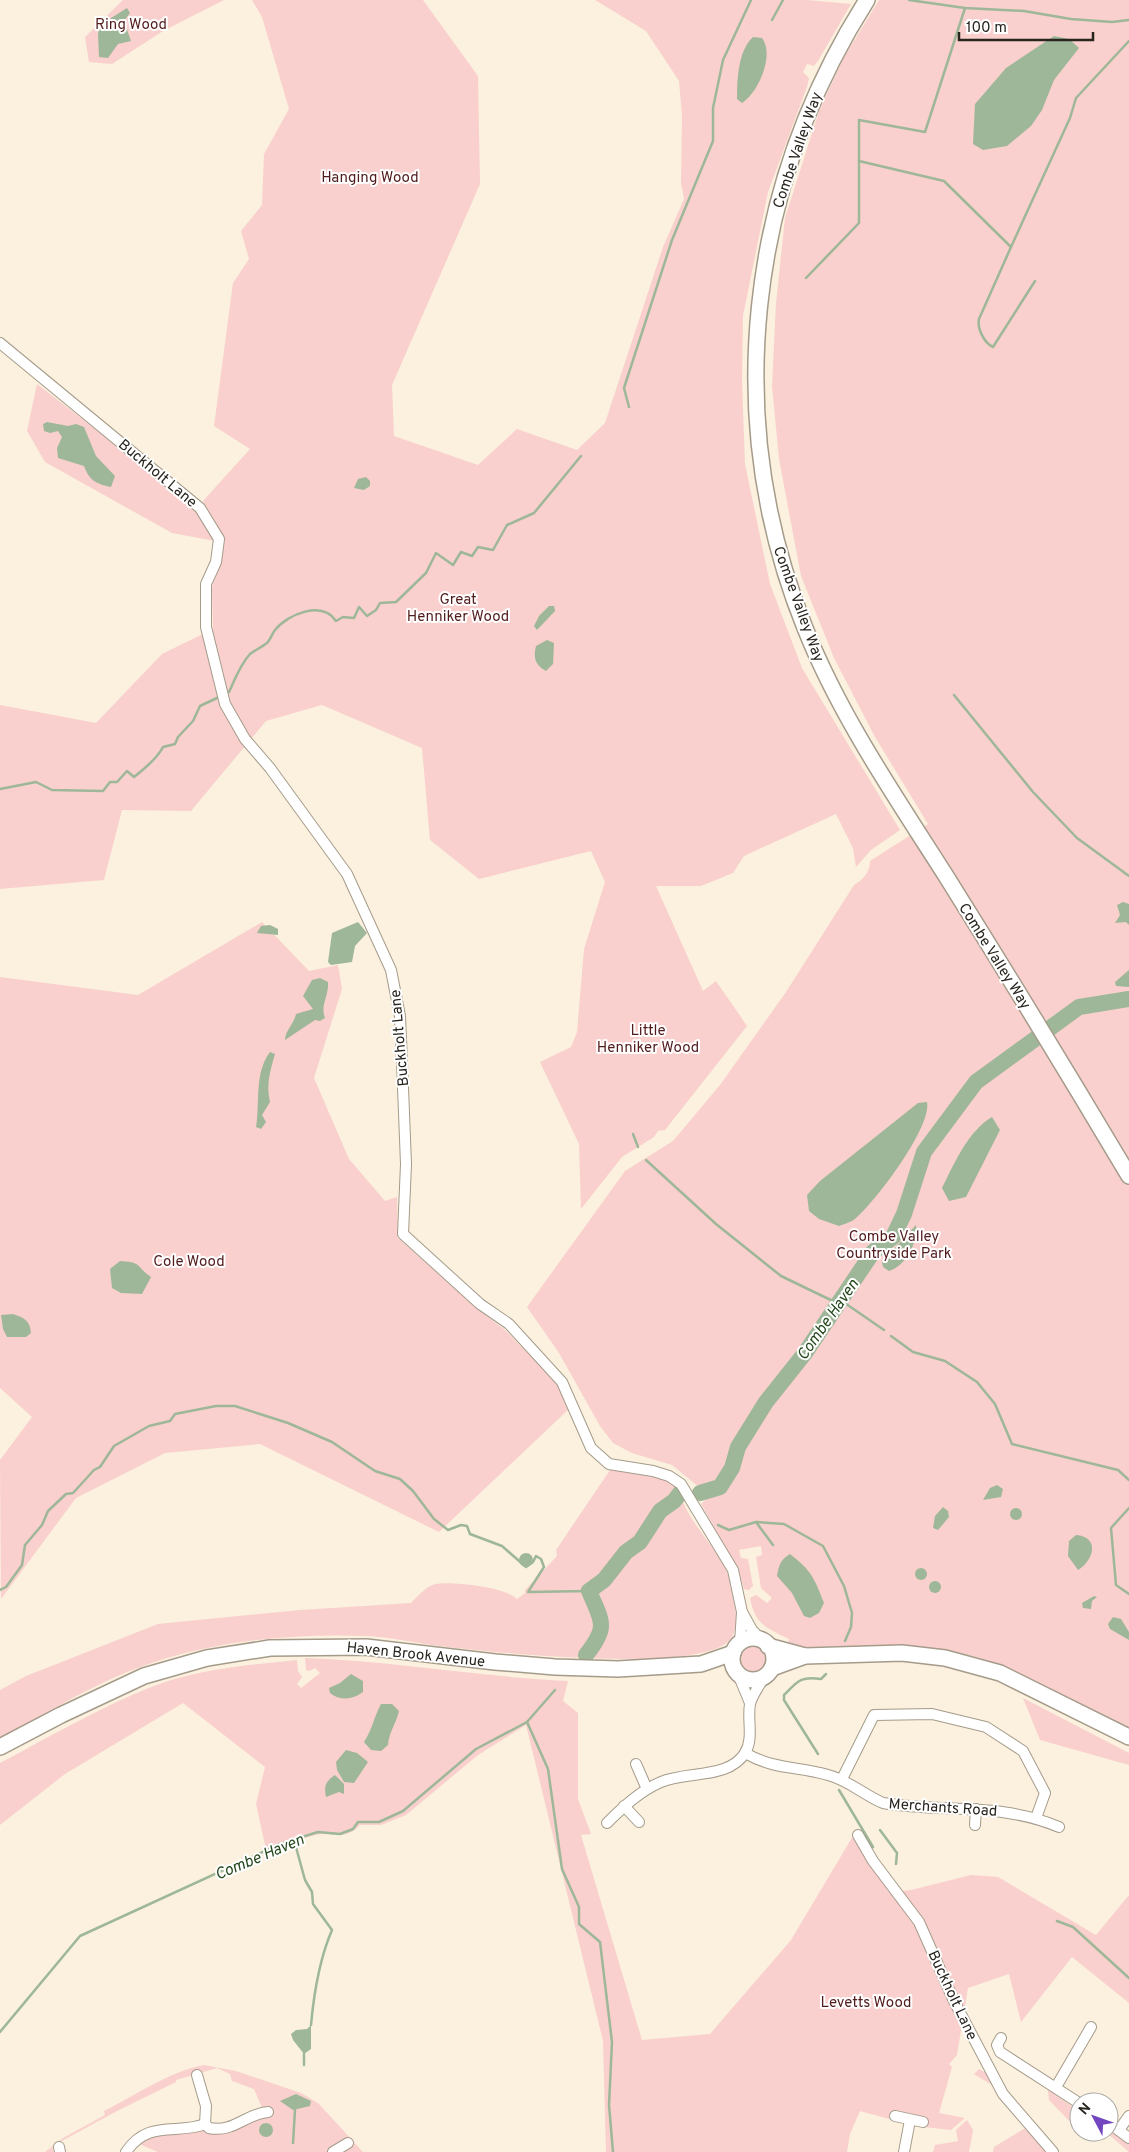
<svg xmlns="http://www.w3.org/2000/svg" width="1129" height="2152" font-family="Overpass,sans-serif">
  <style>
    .green { fill: #f9d0cd }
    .water { fill: #9eb798 }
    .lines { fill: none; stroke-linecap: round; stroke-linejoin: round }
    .stream { stroke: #9eb798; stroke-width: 2.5 }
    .river { stroke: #9eb798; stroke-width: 16 }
    .street-casing { stroke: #a59b8a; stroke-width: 12 }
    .primary-casing { stroke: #a59b8a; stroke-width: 18 }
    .street { stroke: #fff; stroke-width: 10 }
    .primary { stroke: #fff; stroke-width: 15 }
    .labels { text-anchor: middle; stroke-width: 4; stroke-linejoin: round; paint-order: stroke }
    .park-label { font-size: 15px; fill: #521c1c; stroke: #fff }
    .street-label { font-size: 15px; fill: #28241e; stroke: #fff }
    .water-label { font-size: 16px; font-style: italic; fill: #25481c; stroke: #fff }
  </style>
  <rect width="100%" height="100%" fill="#fbf1de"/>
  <g class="green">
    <polygon points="123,0 224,0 163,31 112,64 89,62 85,37"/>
    <polygon points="252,0 423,0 478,76 480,184 392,385 394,436 478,465 517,429 577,450 605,423 663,247 684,199 681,183 682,116 679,81 646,31 595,0 808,0 851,4 818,61 814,66 807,64 803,72 809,78 807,87 768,192 743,316 742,381 745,464 770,584 802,668 900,830 871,850 856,867 853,848 836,814 744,856 733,873 701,886 656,886 703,991 716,981 747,1026 665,1130 658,1131 654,1137 622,1157 581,1209 579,1144 540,1062 571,1047 577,1032 584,949 605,882 591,851 479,879 430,840 422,748 322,705 266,721 191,811 122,810 104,880 0,889 0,705 96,723 162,654 213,629 212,587 221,563 215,541 172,533 45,462 27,431 37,384 125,452 191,507 208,513 203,501 250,449 214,426 233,283 249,259 241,231 262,205 264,154 289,109 262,17"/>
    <path d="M 879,0 L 1129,0 L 1129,1729 C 1085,1713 1047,1683 1003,1666 C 938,1641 872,1647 804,1647 L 788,1643 L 789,1639 C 767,1628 755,1625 750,1598 L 756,1595 L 767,1603 L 772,1598 L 761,1588 L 756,1557 L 762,1555 L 761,1546 L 739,1550 L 741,1558 L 748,1559 L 753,1586 L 749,1590 L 744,1589 L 738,1569 L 701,1504 L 710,1496 L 672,1465 L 632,1453 L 613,1443 L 600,1426 L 559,1353 L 527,1307 L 625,1171 L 673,1141 L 720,1085 L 786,992 L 854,885 C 863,880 870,872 870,861 L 928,824 L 875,737 L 834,658 L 801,576 L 779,459 L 772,386 L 776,303 L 785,218 L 819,111 L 844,57 Z"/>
    <polygon points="262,922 309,971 338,965 342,989 314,1078 349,1159 385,1201 397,1197 398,1238 476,1308 504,1329 558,1384 570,1408 439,1532 260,1444 165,1453 76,1498 1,1599 0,1460 32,1417 0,1388 0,977 138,995"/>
    <path d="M 610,1470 C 635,1472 658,1472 679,1488 C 685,1520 713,1542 727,1572 C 731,1579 732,1590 733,1599 C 736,1611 738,1623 733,1635 C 717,1678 482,1651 439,1646 C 415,1643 390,1637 365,1636 C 279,1633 190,1643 111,1679 C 73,1696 37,1719 0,1738 L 0,1690 L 26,1676 L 158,1624 L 300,1610 L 411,1603 C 418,1596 426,1586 436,1584 C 452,1581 506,1587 517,1599 L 525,1593 L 525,1590 L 557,1556 L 556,1550 Z"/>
    <circle cx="753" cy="1660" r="16"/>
    <path d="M 305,1658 C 394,1661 480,1677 568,1681 L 563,1701 L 578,1713 L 578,1799 L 591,1834 L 581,1835 L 642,2040 L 710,2034 L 791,1940 L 853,1836 L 891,1892 L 911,1890 L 971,1875 L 998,1877 L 1096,1935 L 1129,1895 L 1129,2003 L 1072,1957 L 1021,2022 L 1009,1974 L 968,1988 L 957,2055 L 949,2064 L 952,2067 L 939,2113 L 965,2118 L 951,2130 L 924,2127 L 925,2119 L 893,2120 L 860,2111 L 850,2134 L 847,2152 L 606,2152 L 603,2041 L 526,1725 L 478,1755 L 406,1815 L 381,1825 L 360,1825 C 344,1842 333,1831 315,1835 C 298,1839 283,1847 267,1854 L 256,1804 L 265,1767 L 183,1703 L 65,1774 L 0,1825 L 0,1763 C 49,1737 99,1708 151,1687 C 197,1669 249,1665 297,1660 L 298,1671 L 302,1677 L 297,1684 L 301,1688 L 320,1673 L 315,1668 L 309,1671 L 306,1670 Z"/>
    <polygon points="1023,1698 1129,1753 1129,1765 1040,1740"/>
    <path d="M 204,2065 L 236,2071 L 301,2093 L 318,2103 L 363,2152 L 158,2152 L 139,2144 L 162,2132 L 201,2129 L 231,2133 L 269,2109 L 262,2108 L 254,2089 L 232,2081 L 230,2074 L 217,2068 L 176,2080 L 176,2082 L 117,2111 L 60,2142 L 52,2149 L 54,2152 L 45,2152 L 63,2138 L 105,2115 L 104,2111 C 136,2095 168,2072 204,2065 Z"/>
    <polygon points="979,2069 990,2075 997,2088 974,2074"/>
    <polygon points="1048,2090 1079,2111 1079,2127 1074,2126 1049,2100"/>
    <polygon points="967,2120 973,2130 969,2152 933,2152 935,2145 958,2141 956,2130"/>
    <polygon points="1027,2127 1050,2152 993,2152 994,2147"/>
    <polygon points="1109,2129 1129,2143 1129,2152 1106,2132 1109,2132"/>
  </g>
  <g class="water">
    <polygon points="127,8 130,13 124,21 131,41 118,44 108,58 99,57 98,34 100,25"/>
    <polygon points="1054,36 1069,39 1079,48 1054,80 1042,110 1031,126 1007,146 983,150 973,144 975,104 1006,68"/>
    <path d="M 753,37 L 762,38 C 775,55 758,93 742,103 L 737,99 C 737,79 738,51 753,37 Z"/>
    <path d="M 47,422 L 68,426 L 76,424 L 84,427 L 96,456 L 115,476 L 111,487 C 96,484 89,480 84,466 L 58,458 L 57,448 L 62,437 L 58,431 L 50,433 L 44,431 L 43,424 Z"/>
    <polygon points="366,477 370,481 370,486 364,490 354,488 358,479"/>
    <polygon points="549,606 554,606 555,611 537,630 534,626 539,616"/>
    <path d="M 547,640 L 554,643 L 553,664 L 546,671 C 535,665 533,658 536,646 Z"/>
    <polygon points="1123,902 1129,904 1129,925 1126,922 1115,923 1120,915 1117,905"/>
    <polygon points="358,922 367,933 355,946 352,962 331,965 328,962 332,933"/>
    <polygon points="270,925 278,929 278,935 257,933 261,926"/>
    <polygon points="1129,970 1129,987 1116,986 1115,982"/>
    <path d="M 320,978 L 328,982 C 329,996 320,1005 325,1018 L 320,1021 L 315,1020 L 285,1040 C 285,1031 294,1024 296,1014 L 313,1009 L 303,996 L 312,980 Z"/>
    <path d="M 270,1052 L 275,1054 C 270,1071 266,1085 270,1102 L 262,1115 L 266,1122 L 261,1129 L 256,1127 C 260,1103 254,1073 270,1052 Z"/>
    <path d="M 927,1102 C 932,1127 876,1201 856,1218 C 852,1222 844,1224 839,1226 L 819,1219 L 809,1211 L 807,1195 L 820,1181 L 918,1103 Z"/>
    <path d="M 992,1117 L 1000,1130 L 966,1197 L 949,1201 L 942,1188 C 954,1164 968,1131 992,1117 Z"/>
    <path d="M 916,1225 C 918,1242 906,1266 889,1271 L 883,1267 L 882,1262 Z"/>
    <path d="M 120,1261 C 143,1262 136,1267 151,1277 L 142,1294 L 121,1293 L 112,1288 L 110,1269 Z"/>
    <path d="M 13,1314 C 24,1318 30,1320 31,1333 L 26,1337 L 7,1337 L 3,1329 L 1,1315 Z"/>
    <polygon points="997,1485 1003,1489 1001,1497 983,1500 990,1488"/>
    <polygon points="943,1507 948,1511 949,1517 938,1530 933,1528 935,1516"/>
    <circle cx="1016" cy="1514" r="6"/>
    <path d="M 1076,1535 C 1100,1537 1094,1560 1078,1570 L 1068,1556 L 1069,1541 Z"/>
    <circle cx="526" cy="1560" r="7"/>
    <path d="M 790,1554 C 811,1570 815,1579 824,1603 L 819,1613 L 810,1618 L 804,1616 L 792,1593 L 777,1576 C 779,1565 780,1560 790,1554 Z"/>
    <circle cx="921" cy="1574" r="6"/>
    <circle cx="935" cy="1587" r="6"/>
    <polygon points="1094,1596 1097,1597 1092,1601 1091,1609 1083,1608 1082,1603"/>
    <polygon points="1113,1617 1121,1619 1129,1632 1129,1640 1110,1629 1108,1624"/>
    <path d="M 351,1674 L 363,1681 L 363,1692 C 353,1700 340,1701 330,1693 L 329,1688 L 340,1683 Z"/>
    <path d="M 381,1704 L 392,1704 L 399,1711 C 396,1724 389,1732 388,1745 L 381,1751 L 371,1750 L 364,1742 C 372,1730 374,1717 381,1704 Z"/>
    <polygon points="346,1750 357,1753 368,1762 354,1783 344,1782 337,1770 336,1762"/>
    <path d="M 335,1775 L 344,1784 L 344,1794 L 339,1792 L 326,1797 C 324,1786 325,1782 335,1775 Z"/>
    <polygon points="311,2025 311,2049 304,2054 293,2040 291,2034 296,2030 307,2029"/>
    <polygon points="296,2094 311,2101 310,2106 293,2110 280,2101"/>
    <circle cx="266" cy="2130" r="7"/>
  </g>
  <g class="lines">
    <g class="stream">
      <polyline points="909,0 965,8 1024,11 1071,19 1112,22 1129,20"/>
      <polyline points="772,20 783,0"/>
      <polyline points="859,161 944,181 1011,247 1070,118 1076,98 1129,41"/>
      <path d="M 1011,247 L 979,319 C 977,328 984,343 993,347 L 1035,281"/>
      <polyline points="806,278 859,223 859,120 925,132 965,8"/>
      <polyline points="629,407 624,388 672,240 713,141 713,108 723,60 751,0"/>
      <path d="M 229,692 C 235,679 240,665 250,654 C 255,650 262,647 267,643 C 270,640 272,634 275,630 C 288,614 322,600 336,621 L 343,617 L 354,618 L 359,607 L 367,616 L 376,610 L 380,603 L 396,602 L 426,573 L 436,553 L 453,565 L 461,552 L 472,556 L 478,547 L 493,550 L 507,525 L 534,513 L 581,456"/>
      <polyline points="954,695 1033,792 1077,838 1129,876"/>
      <path d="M 0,789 L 36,782 L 52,790 L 103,791 L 110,782 L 117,782 L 127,771 L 134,777 C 143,770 158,757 163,747 L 175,744 L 178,737 L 193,721 L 200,706 L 217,698"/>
      <polyline points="633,1134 638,1147"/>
      <polyline points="646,1160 716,1224 781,1276 837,1303"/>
      <polyline points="839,1299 884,1330"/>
      <polyline points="891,1336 913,1352 945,1361 977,1382 995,1404 1012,1444 1118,1470 1129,1480"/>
      <polyline points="1129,1508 1111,1528 1116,1585 1129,1594"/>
      <polyline points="756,1522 773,1545"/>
      <polyline points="718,1525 729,1530 756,1522 784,1524 823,1546 844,1586 852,1613 851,1627 845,1641"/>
      <polyline points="0,1590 6,1587 22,1565 25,1545 42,1525 48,1511 66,1494 73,1493 94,1470 100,1467 114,1446 149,1426 170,1421 175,1414 216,1406 235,1406 288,1423 332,1442 375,1471 400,1479 413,1491 434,1519 448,1530 461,1525 467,1526 470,1534 502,1546 526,1567 533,1562 536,1556 541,1559 544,1567 528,1592 589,1591"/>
      <polyline points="527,1722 548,1769 562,1869 579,1907 579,1924 600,1942 612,2042 609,2105 613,2152"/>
      <path d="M 818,1754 L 784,1700 L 784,1695 C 798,1681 800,1676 821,1679 L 826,1674"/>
      <polyline points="839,1790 873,1847"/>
      <polyline points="880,1830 897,1853 896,1864"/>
      <path d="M 294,1840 L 305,1880 L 312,1892 L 313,1904 L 332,1930 C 319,1960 314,1992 311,2025"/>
      <polyline points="1057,1921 1073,1927 1129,1978"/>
      <polyline points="0,2032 80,1936 280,1844 318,1832 340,1834 353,1829 358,1822 379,1822 403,1811 476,1749 527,1722 555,1690"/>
      <polyline points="304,2065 304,2054"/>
      <polyline points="293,2143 295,2110"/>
    </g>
    <g class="river">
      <polyline points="700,1493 720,1487 732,1468 738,1447 766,1402 805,1353 873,1252 893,1237 904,1214 924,1152 976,1082 1079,1007 1129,999"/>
      <path d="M 586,1655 C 609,1626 602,1622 589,1591 L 604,1580 L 626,1552 L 640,1542 L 660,1511 L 674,1501 L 681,1492"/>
    </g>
    <g class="street-casing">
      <g id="street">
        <polyline points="0,343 200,508 219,539 216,562 206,584 206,627 225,704 245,739 270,768 347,874 391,970 400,1016 402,1062 406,1164 403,1234 480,1304 509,1324 562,1382 591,1448 609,1464 653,1471 669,1476 681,1484 733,1570 742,1612 752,1630 764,1642"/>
        <polyline points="740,1643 742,1612"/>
        <polyline points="738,1674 750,1703"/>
        <path d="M 745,1753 C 775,1770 797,1766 828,1775 C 848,1780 864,1795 883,1803 C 944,1813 1000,1802 1059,1827"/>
        <polyline points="636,1764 647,1789"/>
        <polyline points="842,1779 874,1715 932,1714 986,1727 1023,1751 1045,1793 1036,1818"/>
        <polyline points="624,1806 639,1822"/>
        <path d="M 607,1823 C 623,1807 640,1791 661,1782 C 687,1771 729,1779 745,1753 C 754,1738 747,1720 750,1704 C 752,1695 760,1685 764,1677"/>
        <polyline points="975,1825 976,1809"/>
        <polyline points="858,1835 873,1861 919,1922 954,2001 1003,2094 1053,2152"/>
        <polyline points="1001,2038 997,2045 1000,2052 1079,2103"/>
        <polyline points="197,2075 206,2106 205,2124"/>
        <polyline points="1056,2087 1091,2027"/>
        <polyline points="895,2116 923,2122"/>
        <polyline points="1109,2123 1129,2138"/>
        <polyline points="1119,2130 1129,2116"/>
        <polyline points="59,2147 60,2152"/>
        <path d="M 126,2152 C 148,2119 177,2135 205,2124 L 209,2128 C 234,2133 245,2114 268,2112"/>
        <polyline points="333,2152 348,2143"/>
        <polyline points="904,2152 910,2120"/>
      </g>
    </g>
    <g class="primary-casing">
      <g id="primary">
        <path d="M 867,0 C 747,189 721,419 805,628 C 840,716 895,796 946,876 C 1008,975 1069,1075 1129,1176"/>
        <circle cx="753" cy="1659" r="21"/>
        <polyline points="768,1646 805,1656"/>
        <polyline points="772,1668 805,1656 902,1653 945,1658 1000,1673 1129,1737"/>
        <polyline points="0,1747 61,1715 144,1676 207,1658 270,1648 366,1647 495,1662 555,1667 618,1669 701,1664 733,1653"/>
      </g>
    </g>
    <use href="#street" class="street"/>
    <use href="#primary" class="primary"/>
  </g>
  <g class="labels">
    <g class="park-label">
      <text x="131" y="29">Ring Wood</text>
      <text x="370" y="182">Hanging Wood</text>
      <text x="458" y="604">Great<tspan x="458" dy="17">Henniker Wood</tspan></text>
      <text x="648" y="1035">Little<tspan x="648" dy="17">Henniker Wood</tspan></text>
      <text x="894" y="1241">Combe Valley<tspan x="894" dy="17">Countryside Park</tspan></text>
      <text x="189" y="1266">Cole Wood</text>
      <text x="866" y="2007">Levetts Wood</text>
    </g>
    <g class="street-label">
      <text transform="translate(797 150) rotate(-71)" y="5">Combe Valley Way</text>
      <text transform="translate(158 473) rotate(40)" y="5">Buckholt Lane</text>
      <text transform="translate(799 604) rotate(70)" y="5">Combe Valley Way</text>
      <text transform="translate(995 956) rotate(58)" y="5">Combe Valley Way</text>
      <text transform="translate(399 1038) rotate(-95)" y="5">Buckholt Lane</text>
      <text transform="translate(416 1654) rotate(6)" y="5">Haven Brook Avenue</text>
      <text transform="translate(943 1807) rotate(4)" y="5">Merchants Road</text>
      <text transform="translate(953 1995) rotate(65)" y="5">Buckholt Lane</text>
    </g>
    <g class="water-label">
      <text transform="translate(827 1319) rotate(-55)" y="6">Combe Haven</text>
      <text transform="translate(259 1856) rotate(-23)" y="6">Combe Haven</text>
    </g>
  </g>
  <g transform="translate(1094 2117) rotate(311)"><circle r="24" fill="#ffffff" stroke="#a9a7a5"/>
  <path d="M0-4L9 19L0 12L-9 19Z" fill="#7146bf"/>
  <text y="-8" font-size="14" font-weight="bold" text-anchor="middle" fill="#28241e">N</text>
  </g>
  <path d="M959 32v8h134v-8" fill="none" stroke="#28241e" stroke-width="2.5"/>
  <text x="966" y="32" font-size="15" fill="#28241e" stroke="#ffffff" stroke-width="4" paint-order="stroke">100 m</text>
</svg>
